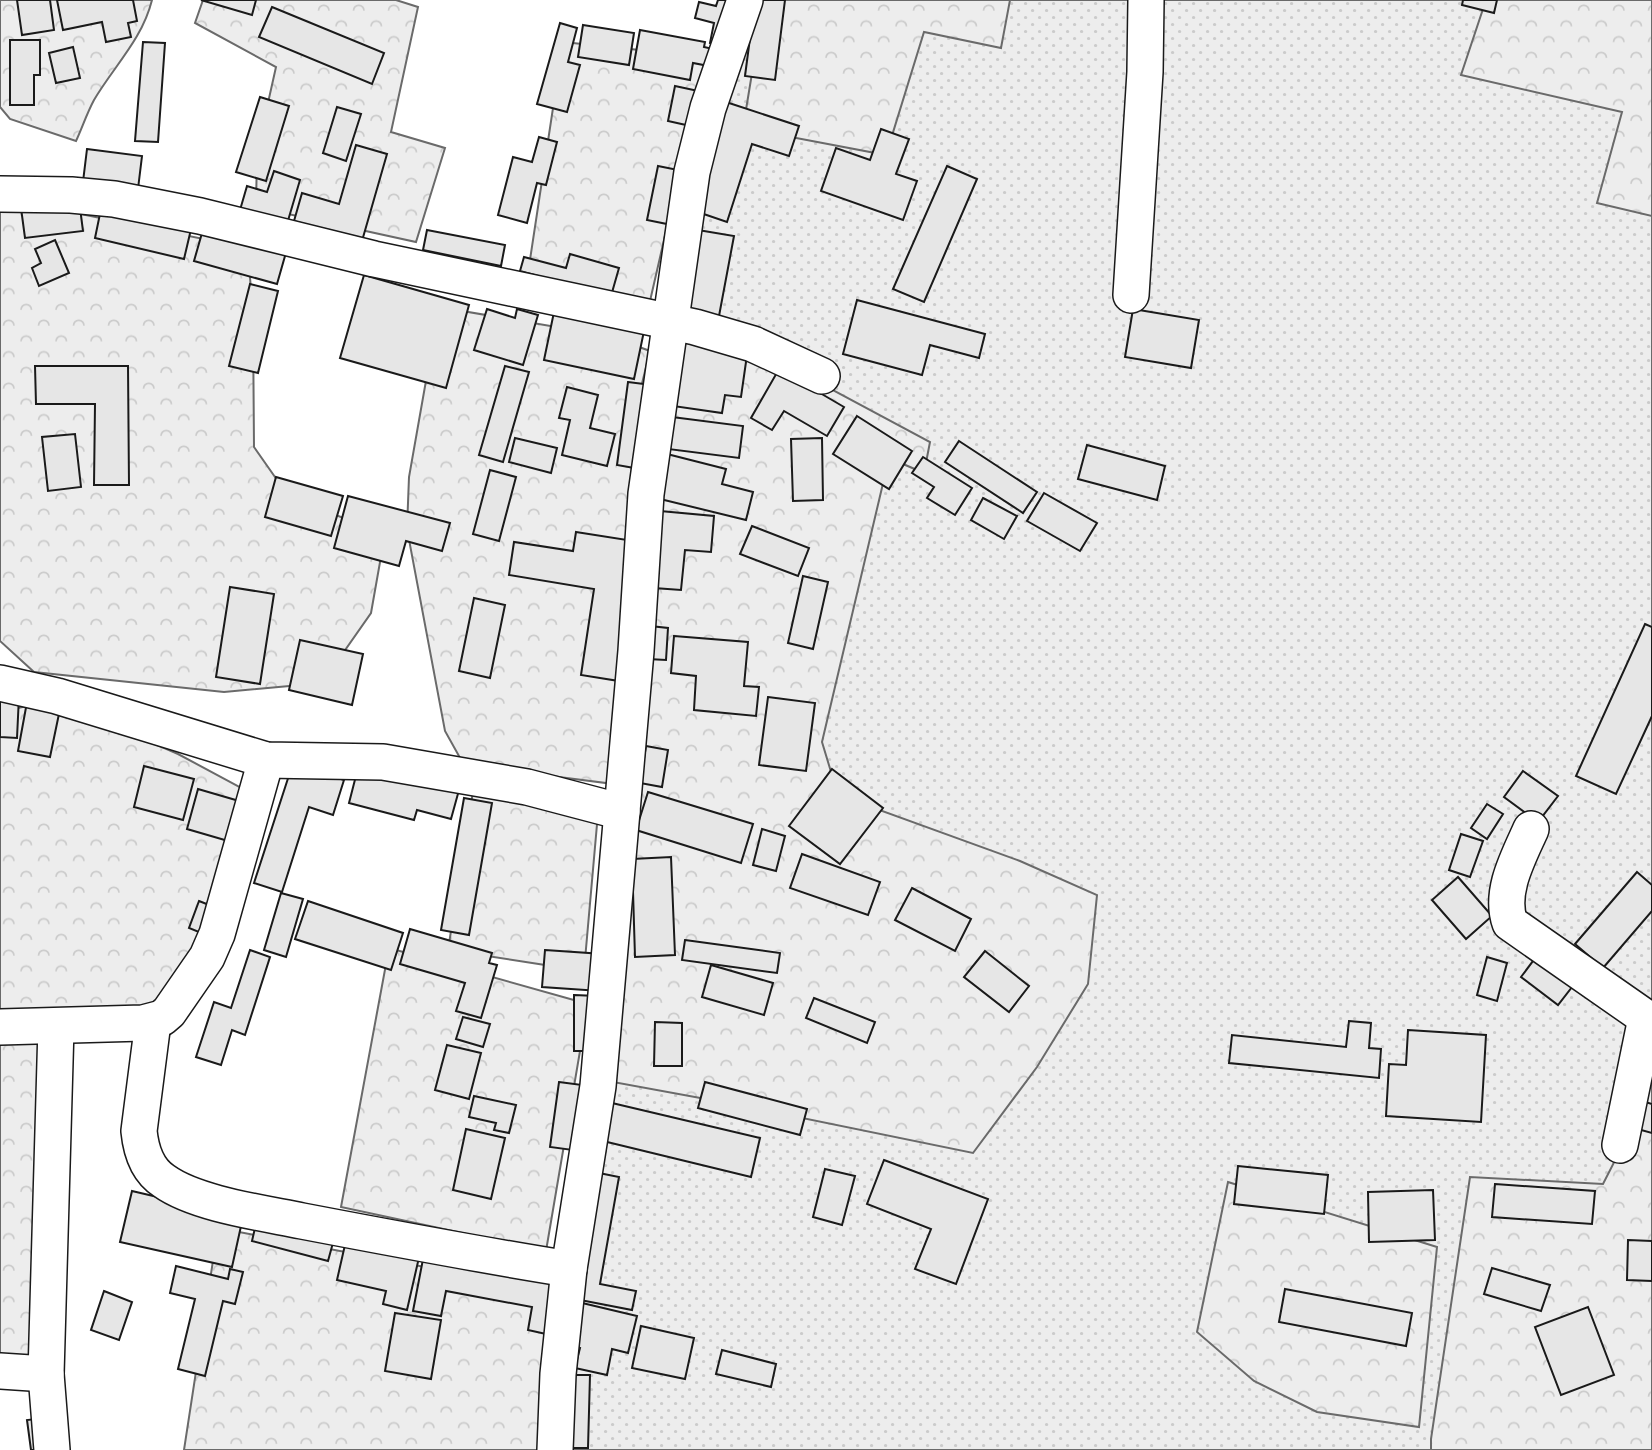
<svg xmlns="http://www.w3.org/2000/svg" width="1652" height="1450" font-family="'DejaVu Sans',sans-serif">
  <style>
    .grass { fill: url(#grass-dots); stroke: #6a6a6a; stroke-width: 2 }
    .forest { fill: url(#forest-crowns); stroke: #6a6a6a; stroke-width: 2 }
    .building { fill: #e6e6e6; stroke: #1a1a1a; stroke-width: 2 }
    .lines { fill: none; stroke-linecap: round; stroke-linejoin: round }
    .minor-casing { stroke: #1a1a1a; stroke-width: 38 }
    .minor { stroke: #fff; stroke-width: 35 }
  </style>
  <defs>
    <pattern id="grass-dots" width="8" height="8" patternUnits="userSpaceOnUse" patternTransform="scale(1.75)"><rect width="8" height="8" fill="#ededed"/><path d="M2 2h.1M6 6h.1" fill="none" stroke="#cbcbcb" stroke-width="1.8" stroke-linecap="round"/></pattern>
    <pattern id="forest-crowns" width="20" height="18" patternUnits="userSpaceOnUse" patternTransform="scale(1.75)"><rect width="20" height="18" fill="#ededed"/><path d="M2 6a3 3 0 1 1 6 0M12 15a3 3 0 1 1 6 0" fill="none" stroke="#cbcbcb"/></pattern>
  </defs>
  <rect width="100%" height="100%" fill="#fff"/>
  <polygon class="grass" points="748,0 1652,0 1652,1450 557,1450 662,314"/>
  <g class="forest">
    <path d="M 0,0 L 152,0 C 142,40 114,66 94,100 C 87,113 82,128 76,141 L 10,119 L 0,107 Z"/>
    <polygon points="203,0 396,0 418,7 391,132 445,148 416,242 256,207 257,152 276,67 195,23"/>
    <polygon points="764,0 1010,0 1001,48 924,32 886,155 743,128"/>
    <polygon points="1486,0 1652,0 1652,216 1597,203 1622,112 1461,75"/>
    <polygon points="563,42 706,57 650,301 528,273"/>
    <polygon points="7,199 248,248 253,320 254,447 289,497 385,534 371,613 322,683 224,692 34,672 0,641 0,200"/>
    <polygon points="439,307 609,336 650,351 638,400 620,601 614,784 464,765 445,731 407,529 409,477"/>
    <polygon points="662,314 747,344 930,442 924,473 889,458 822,742 838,795 1020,861 1097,895 1088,984 1037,1067 973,1153 744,1106 602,1080"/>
    <polygon points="54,700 178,754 262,799 213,950 157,1007 50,1019 46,1372 0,1369 0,712"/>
    <polygon points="474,785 598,813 584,971 448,950"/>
    <polygon points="389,948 588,1004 546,1251 341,1207"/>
    <polygon points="1652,1016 1652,1450 1431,1450 1431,1439 1470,1177 1603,1184 1627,1137"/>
    <polygon points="1228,1182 1437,1247 1419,1427 1317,1412 1254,1381 1197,1332"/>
    <polygon points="218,1228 552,1291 542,1450 184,1450"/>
  </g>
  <g class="building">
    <polygon points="17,0 50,0 54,30 22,35"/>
    <polygon points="57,0 133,0 137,21 128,23 131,37 106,42 102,22 63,30"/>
    <polygon points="201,0 256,0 252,15"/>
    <polygon points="718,0 737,0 727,47 710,43 714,23 695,18 699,2 716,6"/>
    <polygon points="755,0 785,0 775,80 745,76"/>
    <polygon points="1463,0 1497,0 1494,13 1462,5"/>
    <polygon points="272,7 384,53 372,84 259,37"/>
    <polygon points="560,23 577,28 568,62 580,65 567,112 537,104"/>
    <polygon points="583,25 634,33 629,65 578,57"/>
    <polygon points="640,30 705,42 704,47 722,51 719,68 693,63 690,80 633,69"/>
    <polygon points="10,40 40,40 40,75 34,75 34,105 10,105"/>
    <polygon points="143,42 165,43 158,142 135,141"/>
    <polygon points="73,47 80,78 56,83 49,53"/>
    <polygon points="675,86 703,92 695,127 668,121"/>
    <polygon points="260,97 289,106 266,181 236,172"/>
    <polygon points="726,102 799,126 789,156 752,144 727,222 692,210"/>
    <polygon points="337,107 361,114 346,161 323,153"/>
    <polygon points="881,129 909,139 896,174 917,181 903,220 821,191 836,148 870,160"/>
    <polygon points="539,137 557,142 546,185 537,183 527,223 498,215 513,157 532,162"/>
    <polygon points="356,145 387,154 362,241 294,221 302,193 339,204"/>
    <polygon points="87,149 142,156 137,197 82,190"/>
    <polygon points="658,166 683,171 672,225 647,220"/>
    <polygon points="947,166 977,179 924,302 893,289"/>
    <polygon points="274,171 300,180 287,224 240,210 247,186 267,192"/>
    <polygon points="79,200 83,231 25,238 21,208"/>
    <polygon points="102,204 192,225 184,259 95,238"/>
    <polygon points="204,226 287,249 277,284 194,261"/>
    <polygon points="427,230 505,245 501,266 423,250"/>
    <polygon points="698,230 734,236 719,316 683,309"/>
    <polygon points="55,240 69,273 39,286 32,268 41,263 35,249"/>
    <polygon points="570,254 619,268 611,296 520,271 524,257 566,268"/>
    <polygon points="364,275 469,305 446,388 340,358"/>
    <polygon points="250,284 278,291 258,373 229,366"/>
    <polygon points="857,300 985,334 979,358 930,345 922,375 843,354"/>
    <polygon points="487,309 515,318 517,309 538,315 523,365 474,350"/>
    <polygon points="1133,309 1199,320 1191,368 1125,357"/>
    <polygon points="554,312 644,331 634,379 544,360"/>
    <polygon points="683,338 748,348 741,397 725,395 722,413 673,406"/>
    <polygon points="35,366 128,366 129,485 94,485 95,404 36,404"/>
    <polygon points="505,366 529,372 503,462 479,455"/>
    <polygon points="779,369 844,407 827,436 784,411 772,430 751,418"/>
    <polygon points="628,382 652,385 640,469 617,465"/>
    <polygon points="567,387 598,395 590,428 615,434 607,466 562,455 570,420 559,418"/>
    <polygon points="857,416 912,451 889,489 833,454"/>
    <polygon points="672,417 743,426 739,458 668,449"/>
    <polygon points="75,434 81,487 48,491 42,437"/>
    <polygon points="515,438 557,448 551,473 509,462"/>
    <polygon points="822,438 823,500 793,501 791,439"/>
    <polygon points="959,441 1037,492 1023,513 945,462"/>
    <polygon points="1087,445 1165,466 1157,500 1078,479"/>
    <polygon points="667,454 726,469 722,484 753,492 746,520 656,498"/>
    <polygon points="923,457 972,488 955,515 927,498 934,487 912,473"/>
    <polygon points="490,470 516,477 499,541 473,534"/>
    <polygon points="276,477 343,496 331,536 265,517"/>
    <polygon points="1044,493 1097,523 1080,551 1027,521"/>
    <polygon points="348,496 450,523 442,551 406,541 399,566 334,548"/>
    <polygon points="983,498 1017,516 1004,539 971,520"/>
    <polygon points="660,511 714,516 711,552 685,550 681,590 654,588"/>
    <polygon points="752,526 809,548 798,576 740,554"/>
    <polygon points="576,532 640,542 619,681 581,675 594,589 509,575 514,542 573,551"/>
    <polygon points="803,576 828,582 813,649 788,643"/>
    <polygon points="230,587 274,594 260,684 216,677"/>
    <polygon points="474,598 505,605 490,678 459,671"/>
    <polygon points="1645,624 1652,627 1652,716 1616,794 1576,776"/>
    <polygon points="650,626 668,628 666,660 648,659"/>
    <polygon points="674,636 748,642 744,686 759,687 756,716 694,710 696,676 671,673"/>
    <polygon points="300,640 363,654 352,705 289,690"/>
    <polygon points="0,695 19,696 17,738 0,737"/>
    <polygon points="768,697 815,703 806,771 759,765"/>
    <polygon points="27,702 60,709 50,757 18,751"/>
    <polygon points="646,746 668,750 662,787 640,783"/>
    <polygon points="293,763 344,780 333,815 309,807 282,892 254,883"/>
    <polygon points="359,764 459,790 451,819 417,810 414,820 349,803"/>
    <polygon points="144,766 194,779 183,820 134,807"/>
    <polygon points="832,769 883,808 840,864 789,826"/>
    <polygon points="1523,771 1558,796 1538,822 1504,797"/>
    <polygon points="198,789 246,803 235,843 187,829"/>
    <polygon points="648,792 753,824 741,863 636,830"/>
    <polygon points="464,798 492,803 469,935 441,930"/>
    <polygon points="1487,804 1503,814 1487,839 1471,828"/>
    <polygon points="762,829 785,836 776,871 753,865"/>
    <polygon points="1461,834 1483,841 1470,877 1449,870"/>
    <polygon points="802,854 880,882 868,915 790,888"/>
    <polygon points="671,857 675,955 635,957 632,859"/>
    <polygon points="1637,872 1652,885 1652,911 1603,968 1575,944"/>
    <polygon points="1458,877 1492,916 1466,939 1432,900"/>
    <polygon points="912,888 971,919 955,951 895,920"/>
    <polygon points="281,893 303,899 286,957 264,950"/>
    <polygon points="199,901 222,910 211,937 189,928"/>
    <polygon points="308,901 403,933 391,970 295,939"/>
    <polygon points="410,929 492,953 489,963 497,965 481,1018 456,1011 465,983 400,964"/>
    <polygon points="685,940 780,953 777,973 682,960"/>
    <polygon points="1542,949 1579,978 1558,1005 1521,977"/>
    <polygon points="250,950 270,957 245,1035 232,1030 221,1065 196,1057 214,1002 231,1008"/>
    <polygon points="545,950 603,954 600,991 542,987"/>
    <polygon points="985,951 1029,986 1009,1012 964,977"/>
    <polygon points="1487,957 1507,963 1497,1001 1477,995"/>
    <polygon points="711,965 773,983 764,1015 702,997"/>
    <polygon points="574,995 597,996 597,1051 574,1051"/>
    <polygon points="814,998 875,1022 867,1043 806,1018"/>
    <polygon points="463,1017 490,1024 483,1047 456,1039"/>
    <polygon points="1349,1021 1371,1023 1369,1048 1381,1049 1379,1078 1229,1063 1232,1035 1346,1047"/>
    <polygon points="655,1022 682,1023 682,1066 654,1066"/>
    <polygon points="1408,1030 1486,1035 1481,1122 1386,1116 1389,1064 1406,1065"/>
    <polygon points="447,1045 481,1053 469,1099 435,1090"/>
    <polygon points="559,1082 590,1086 580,1151 550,1147"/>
    <polygon points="705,1082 807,1109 800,1135 698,1108"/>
    <polygon points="474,1096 516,1105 509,1133 494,1130 496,1123 469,1117"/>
    <polygon points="1642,1101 1652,1104 1652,1133 1634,1128"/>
    <polygon points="612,1103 760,1138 751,1177 603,1141"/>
    <polygon points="466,1129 505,1138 491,1199 453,1190"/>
    <polygon points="884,1160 988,1199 956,1284 915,1269 931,1229 867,1204"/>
    <polygon points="1238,1166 1328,1175 1324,1214 1234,1204"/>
    <polygon points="825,1169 855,1176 842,1225 813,1217"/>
    <polygon points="599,1173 619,1177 600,1284 636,1291 632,1310 575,1299"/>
    <polygon points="1495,1184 1595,1191 1592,1224 1492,1217"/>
    <polygon points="1433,1190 1435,1240 1369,1242 1368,1192"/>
    <polygon points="132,1191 243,1217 232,1267 120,1242"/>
    <polygon points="257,1219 334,1239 328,1261 252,1241"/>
    <polygon points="347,1236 420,1253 407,1310 383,1304 386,1291 337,1280"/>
    <polygon points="1628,1240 1652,1241 1652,1281 1627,1280"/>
    <polygon points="424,1254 566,1280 555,1336 528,1330 532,1307 446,1291 441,1316 413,1311"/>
    <polygon points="176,1266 228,1279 230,1269 243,1272 235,1304 223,1301 205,1376 178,1369 195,1299 170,1293"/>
    <polygon points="1492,1268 1550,1285 1541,1311 1484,1294"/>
    <polygon points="1285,1289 1412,1313 1406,1346 1279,1322"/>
    <polygon points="104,1291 132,1302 119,1340 91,1330"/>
    <polygon points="578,1302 637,1316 628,1353 612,1349 607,1375 575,1368 580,1348 568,1345"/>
    <polygon points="1588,1307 1614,1375 1561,1395 1535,1327"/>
    <polygon points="395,1313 441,1320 431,1379 385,1371"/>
    <polygon points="641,1326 694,1338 685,1379 632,1368"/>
    <polygon points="722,1350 776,1364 771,1387 716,1374"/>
    <polygon points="564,1375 590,1375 588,1448 563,1448"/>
    <polygon points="44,1418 48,1450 31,1450 27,1420"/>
  </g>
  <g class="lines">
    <g class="minor-casing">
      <g id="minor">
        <polyline points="0,194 71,195 114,199 200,216 374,259 695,327 753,344 822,376"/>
        <polyline points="1131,295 1145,72 1146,0"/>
        <polyline points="0,683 57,696 266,760 383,762 527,787 622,812"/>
        <path d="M 1531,829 C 1518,858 1499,892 1510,923 L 1652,1022"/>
        <path d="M 153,1022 L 139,1131 C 141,1151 147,1170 164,1181 C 196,1204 263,1213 302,1221 C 391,1238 480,1255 569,1269"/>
        <polyline points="0,1027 143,1023 162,1018 169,1012 207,957 217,934 266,760"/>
        <polyline points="1620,1145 1646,1018"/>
        <polyline points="0,1371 46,1374 56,1027"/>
        <polyline points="46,1374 52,1450"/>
        <polyline points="555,1450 558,1374 569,1269 598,1086 636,651 646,494 692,172 708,108 745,0"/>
      </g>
    </g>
    <use href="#minor" class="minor"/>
  </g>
</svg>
